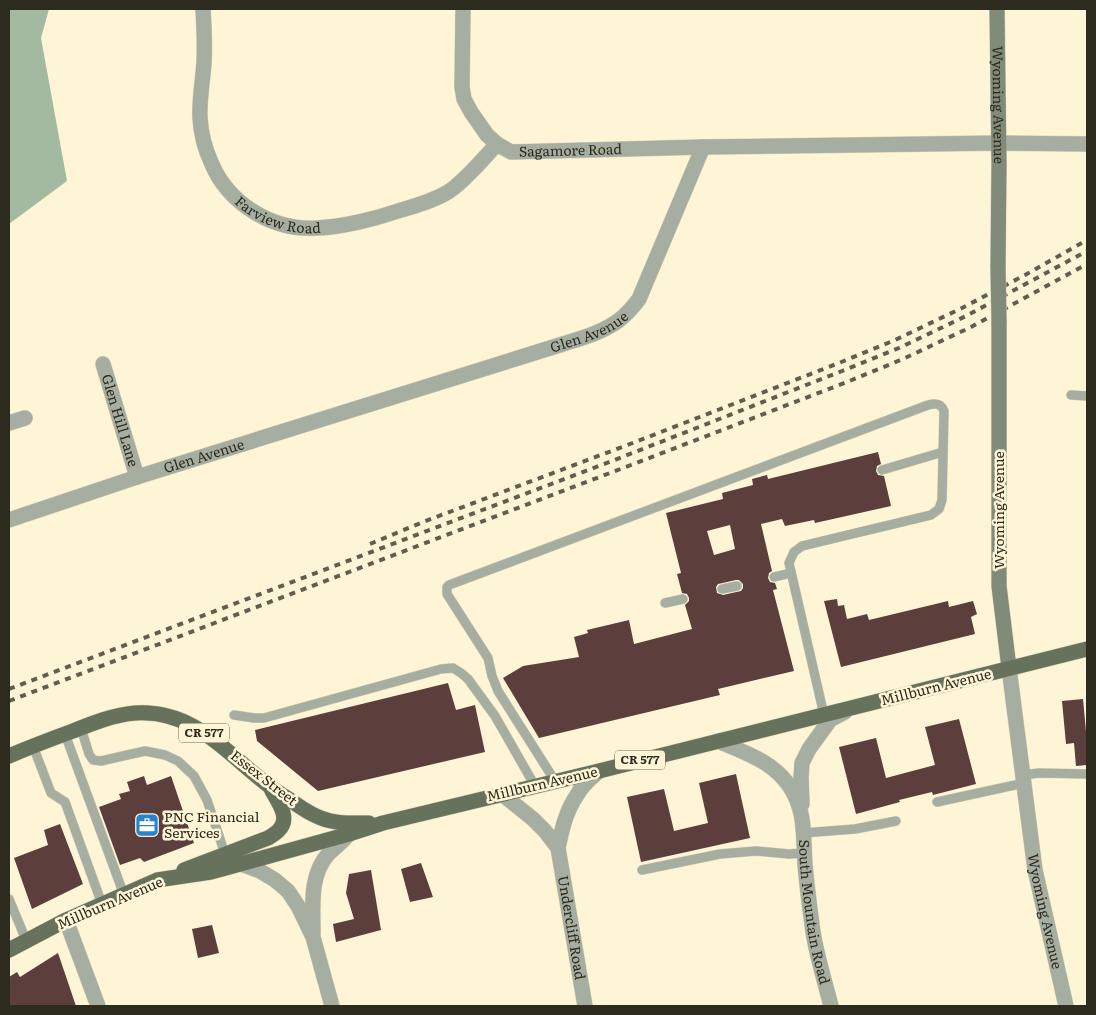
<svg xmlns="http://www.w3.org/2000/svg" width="1096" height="1015" font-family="Literata,serif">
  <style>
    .forest { fill: #a4baa0 }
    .building { fill: #5c3e3c; fill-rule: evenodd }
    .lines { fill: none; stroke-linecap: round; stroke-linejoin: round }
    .lane-casing { stroke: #d8d0b6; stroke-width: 10 }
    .street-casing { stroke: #d8d0b6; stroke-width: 16 }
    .secondary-casing { stroke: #d8d0b6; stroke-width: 16 }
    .primary-casing { stroke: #d8d0b6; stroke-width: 16 }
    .lane { stroke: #a6aea1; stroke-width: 9 }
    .street { stroke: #a6aea1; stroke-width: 15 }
    .secondary { stroke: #818b79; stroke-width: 15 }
    .primary { stroke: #66725c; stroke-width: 15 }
    .rail { stroke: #625e4d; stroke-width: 4; stroke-dasharray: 6 6; stroke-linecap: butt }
    .secondary-bridge-casing { stroke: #d8d0b6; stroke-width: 16; stroke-linecap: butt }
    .secondary-bridge { stroke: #818b79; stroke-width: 15 }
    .labels { text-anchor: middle; stroke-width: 5; stroke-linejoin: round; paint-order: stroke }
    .shield { fill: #fef5d7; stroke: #6c6756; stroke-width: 1 }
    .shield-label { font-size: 12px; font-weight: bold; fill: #2d2a1e }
    .street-label { font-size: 14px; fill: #2d2a1e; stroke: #fef5d7 }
    .poi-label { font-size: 14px; fill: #2d2a1e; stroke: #fef5d7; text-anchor: start }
  </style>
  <rect width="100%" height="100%" fill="#fef5d7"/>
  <polygon class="forest" points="9,9 49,9 41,38 67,181 9,224"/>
  <g class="building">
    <path d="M 878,452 L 881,464 L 877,466 L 876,471 L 878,475 L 884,476 L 891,506 L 815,523 L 814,520 L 785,526 L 782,519 L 761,524 L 772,571 L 769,573 L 768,578 L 770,582 L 775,583 L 777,589 L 773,590 L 794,671 L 718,689 L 720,695 L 539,738 L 503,678 L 523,666 L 579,657 L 574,637 L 588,633 L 587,630 L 629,620 L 634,644 L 692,629 L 685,605 L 689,601 L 689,598 L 687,594 L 682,593 L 677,574 L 681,573 L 666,513 L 723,499 L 722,493 L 753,485 L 752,479 L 767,475 L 768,479 ZM 730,525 L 735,549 L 714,555 L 707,531 ZM 736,580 L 739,580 L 743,584 L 743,588 L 741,591 L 723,595 L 717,593 L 716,587 L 718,584 Z"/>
    <polygon points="837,599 838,606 844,605 847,619 867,614 869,620 948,601 949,607 973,601 977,614 971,617 975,634 841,667 824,601"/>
    <polygon points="448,683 456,710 475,705 485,752 318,791 257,741 255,730"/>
    <polygon points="1083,699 1087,742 1087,765 1076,766 1074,743 1066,744 1062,701"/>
    <polygon points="959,719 976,784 933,795 932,792 899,800 900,802 856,814 839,747 876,738 886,778 935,765 925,727"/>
    <polygon points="736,774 750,838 641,862 627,797 664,789 674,831 708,823 699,783"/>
    <polygon points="144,776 147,785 171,776 194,843 144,862 140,858 120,865 99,807 121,799 119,794 130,791 127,782"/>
    <polygon points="60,824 83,884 32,909 14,858 48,845 44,830"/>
    <polygon points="421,863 433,897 410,902 401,869"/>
    <polygon points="371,870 381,930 336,942 333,924 354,919 346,893 349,874"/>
    <polygon points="212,925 219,953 198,958 192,929"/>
    <polygon points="58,953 76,1006 9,1006 9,977 17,972 20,977"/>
  </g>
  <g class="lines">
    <g class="lane-casing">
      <g id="lane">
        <polyline points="1071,395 1087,396"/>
        <polyline points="882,470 943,452"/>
        <polyline points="774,577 791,573"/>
        <polyline points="722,589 737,586"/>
        <polyline points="665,603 683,599"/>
        <polyline points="234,715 254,718 264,718 441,669 453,668 461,673 468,679 495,716 535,786"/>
        <polyline points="81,728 89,754 93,760 101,761 145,751 165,755 178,761 194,776 207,800 225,854"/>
        <polyline points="65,734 124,895"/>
        <polyline points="33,746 51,793 65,802 102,904"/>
        <polyline points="1023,775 1039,773 1087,774"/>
        <path d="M 555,781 L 498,691 L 492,676 L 488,658 L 447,594 L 447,587 L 449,585 L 928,405 C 935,403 941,403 944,411 L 942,500 L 939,509 L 931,515 L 802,546 L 794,552 L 789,563 L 824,715"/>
        <polyline points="937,802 1024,783"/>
        <polyline points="803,833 855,829 896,821"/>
        <polyline points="642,870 720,854 756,851 789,854 804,853"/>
        <polyline points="9,899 26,940"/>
      </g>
    </g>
    <g class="street-casing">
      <g id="street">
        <path id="s1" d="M 203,9 C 204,26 205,44 204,62 C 203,80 199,100 200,118 C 201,134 205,149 211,162 C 228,204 273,231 317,228 C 342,227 375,219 398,211 C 415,206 433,201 448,192 C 464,182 483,159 497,144"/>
        <path id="s2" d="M 463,9 L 462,87 L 464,99 L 471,112 L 487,135 L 497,144 L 511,152 L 703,147 L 999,143 L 1087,144"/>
        <path id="s3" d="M 103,364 L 137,477"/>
        <polyline points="9,423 25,418"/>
        <path id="s4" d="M 9,520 L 137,477 L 563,344 C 582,338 601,333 618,321 C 626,315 633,307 639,299 L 703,147"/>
        <path id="s5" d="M 1009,668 L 1035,870 L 1066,1006"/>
        <path id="s6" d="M 718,741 C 745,753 773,761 790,787 C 806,811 803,837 805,864 C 807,887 810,910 813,932 C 817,957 825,982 831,1006"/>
        <path id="s7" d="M 502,794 L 533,819 L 545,831 L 558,848 L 585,1006"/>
        <polyline points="802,804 801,778 802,763 809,749 830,720 845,712"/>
        <path d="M 558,848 C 562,829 566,811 577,795 C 582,785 591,778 599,771"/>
        <polyline points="241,864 260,871 275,880 288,891 298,906 313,937 332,1006"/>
        <polyline points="66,920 98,1006"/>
        <path d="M 313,933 C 313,905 309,875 329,853 C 336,847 343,841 349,834"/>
      </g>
    </g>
    <g class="secondary-casing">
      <g id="secondary">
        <path id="s8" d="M 997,9 L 999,164 L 998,267"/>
        <polyline points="999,321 999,586 1009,668"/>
      </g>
    </g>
    <g class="primary-casing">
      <g id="primary">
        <path d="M 9,756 C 30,747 51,739 73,731 C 93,723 113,715 135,713 C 194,709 226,753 268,785 C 275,791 283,795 290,800 C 303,809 316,818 331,821 C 343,824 356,823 369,823"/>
        <path d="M 184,870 L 268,838 C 271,836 275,834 278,831 C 291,819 279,803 272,791"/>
        <polyline points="9,950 66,920 157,880 211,872 349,834 383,823 599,771 1087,649"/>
      </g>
    </g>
    <use href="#lane" class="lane"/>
    <use href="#street" class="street"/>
    <use href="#secondary" class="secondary"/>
    <use href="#primary" class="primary"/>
    <g class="rail">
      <polyline points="370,544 423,522 630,444 839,363 895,340 962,308 1025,275 1087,240"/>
      <polyline points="9,689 612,461 842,371 899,348 966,316 1087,251"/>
      <polyline points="9,701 631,465 847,382 903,359 971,327 1087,264"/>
    </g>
    <g class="secondary-bridge-casing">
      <polyline id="secondary-bridge" points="998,267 999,321"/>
    </g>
    <use href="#secondary-bridge" class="secondary-bridge"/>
  </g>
  <defs>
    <g id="office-square" transform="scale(1.25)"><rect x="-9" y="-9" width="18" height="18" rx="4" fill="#2882d0" stroke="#fef5d7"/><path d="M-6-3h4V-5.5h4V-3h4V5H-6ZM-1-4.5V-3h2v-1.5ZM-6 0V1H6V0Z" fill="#fff"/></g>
  </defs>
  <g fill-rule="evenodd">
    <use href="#office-square" x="147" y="825"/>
  </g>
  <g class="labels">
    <g class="shield">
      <rect x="179" y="723.5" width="50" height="19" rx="4"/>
      <rect x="615" y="750.5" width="50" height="19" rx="4"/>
    </g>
    <g class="shield-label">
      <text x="204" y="737">CR 577</text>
      <text x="640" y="764">CR 577</text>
    </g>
    <g class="street-label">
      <text dy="5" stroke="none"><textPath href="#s8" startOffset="96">Wyoming Avenue</textPath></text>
      <text dy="5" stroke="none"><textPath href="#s2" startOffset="222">Sagamore Road</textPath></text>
      <text dy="5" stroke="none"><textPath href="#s1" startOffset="246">Farview Road</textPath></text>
      <text dy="5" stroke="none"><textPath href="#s4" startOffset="610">Glen Avenue</textPath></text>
      <text dy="5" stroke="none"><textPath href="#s3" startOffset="59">Glen Hill Lane</textPath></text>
      <text dy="5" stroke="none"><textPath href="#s4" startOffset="205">Glen Avenue</textPath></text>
      <text transform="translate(999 510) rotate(-90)" y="5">Wyoming Avenue</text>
      <text transform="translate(936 687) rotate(-14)" y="5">Millburn Avenue</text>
      <text transform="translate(264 778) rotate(38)" y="5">Essex Street</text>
      <text transform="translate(542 784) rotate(-13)" y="5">Millburn Avenue</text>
      <text transform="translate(110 903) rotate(-23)" y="5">Millburn Avenue</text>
      <text dy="5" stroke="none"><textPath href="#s6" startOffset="215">South Mountain Road</textPath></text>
      <text dy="5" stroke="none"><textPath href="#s5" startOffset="246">Wyoming Avenue</textPath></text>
      <text dy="5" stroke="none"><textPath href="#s7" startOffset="159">Undercliff Road</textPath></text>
    </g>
    <g class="poi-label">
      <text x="164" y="822">PNC Financial<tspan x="164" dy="16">Services</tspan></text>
    </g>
  </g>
  <rect width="1096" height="1015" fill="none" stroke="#2d2a1e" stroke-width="20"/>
</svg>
